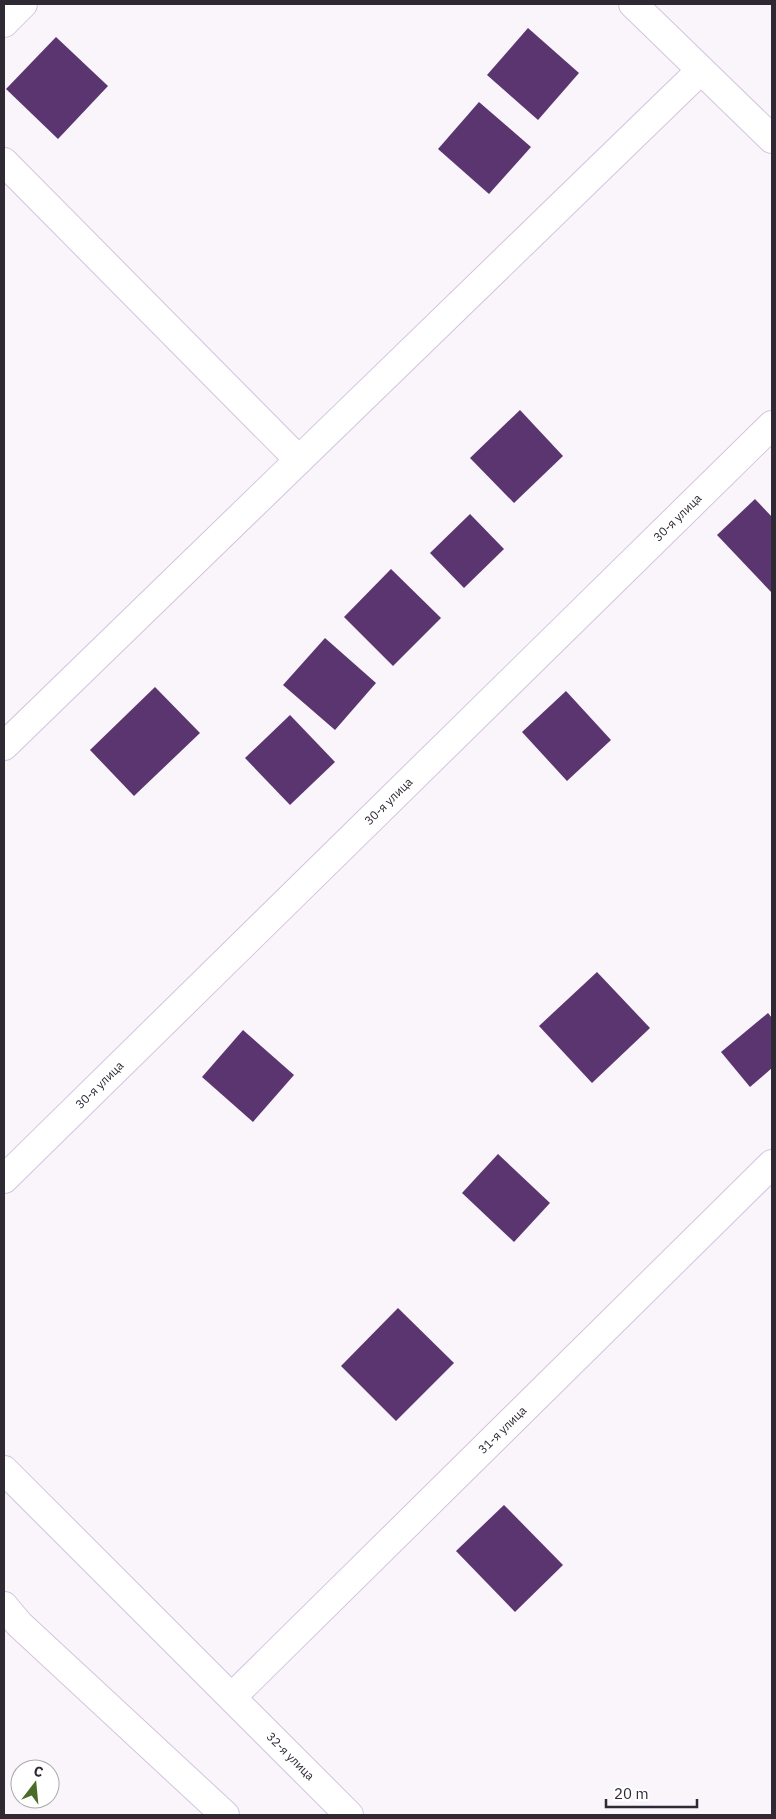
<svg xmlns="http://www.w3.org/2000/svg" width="776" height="1819" font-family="'IBM Plex Sans',sans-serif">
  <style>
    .building { fill: #5a356f }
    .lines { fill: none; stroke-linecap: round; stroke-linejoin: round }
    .street-casing { stroke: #d4c4df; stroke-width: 30 }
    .street { stroke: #fff; stroke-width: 28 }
    .labels { text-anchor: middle; stroke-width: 5; stroke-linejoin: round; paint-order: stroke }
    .street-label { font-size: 12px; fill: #2f2933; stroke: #fff }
  </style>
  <rect width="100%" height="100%" fill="#f9f5fb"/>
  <g class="building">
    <polygon points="528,28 579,73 538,120 487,75"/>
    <polygon points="56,37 108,86 58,139 6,89"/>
    <polygon points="479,102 531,147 489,194 438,149"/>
    <polygon points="520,410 563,456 514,503 470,458"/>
    <polygon points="755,499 772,517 772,593 717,535"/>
    <polygon points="470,514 504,549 464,588 430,553"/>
    <polygon points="391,569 441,618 393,666 344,617"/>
    <polygon points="325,638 376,683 335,730 283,685"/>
    <polygon points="155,687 200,733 134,796 90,750"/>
    <polygon points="566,691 611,740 567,781 522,732"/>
    <polygon points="290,715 335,762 290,805 245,758"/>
    <polygon points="597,972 650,1028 592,1083 539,1026"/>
    <polygon points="768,1013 772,1018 772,1068 750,1087 721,1052"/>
    <polygon points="243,1030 294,1075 253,1122 202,1077"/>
    <polygon points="498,1154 550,1203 514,1242 462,1193"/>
    <polygon points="398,1308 454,1363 396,1421 341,1366"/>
    <polygon points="504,1505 563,1565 515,1612 456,1551"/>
  </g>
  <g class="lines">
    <g class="street-casing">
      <g id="street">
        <polyline points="633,4 772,139"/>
        <polyline points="4,23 23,4"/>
        <polyline points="4,162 299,460"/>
        <polyline points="4,746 700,71"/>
        <path id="s1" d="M 4,1179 L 772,425"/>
        <path id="s2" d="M 4,1470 L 349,1815"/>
        <polyline points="4,1606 19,1624 225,1815"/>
        <path id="s3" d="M 232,1697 L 772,1164"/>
      </g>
    </g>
    <use href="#street" class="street"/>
  </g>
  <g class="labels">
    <g class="street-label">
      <text dy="4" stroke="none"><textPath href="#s1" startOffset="944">30-я улица</textPath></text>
      <text dy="4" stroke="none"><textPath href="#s1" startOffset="539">30-я улица</textPath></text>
      <text dy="4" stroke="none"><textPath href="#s1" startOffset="134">30-я улица</textPath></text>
      <text dy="4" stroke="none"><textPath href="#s3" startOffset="380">31-я улица</textPath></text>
      <text dy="4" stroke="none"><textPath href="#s2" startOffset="405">32-я улица</textPath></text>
    </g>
  </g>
  <rect width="776" height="1819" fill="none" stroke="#2f2933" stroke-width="10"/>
  <g transform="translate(35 1784) rotate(16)"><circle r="24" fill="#ffffff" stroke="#aca9ad"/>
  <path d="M0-4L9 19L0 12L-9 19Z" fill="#496d26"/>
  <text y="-8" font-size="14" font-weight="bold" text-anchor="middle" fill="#2f2933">С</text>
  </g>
  <path d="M606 1799v8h91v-8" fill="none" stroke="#2f2933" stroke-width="2.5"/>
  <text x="614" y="1799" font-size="15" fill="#2f2933" stroke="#ffffff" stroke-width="4" paint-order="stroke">20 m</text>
</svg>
